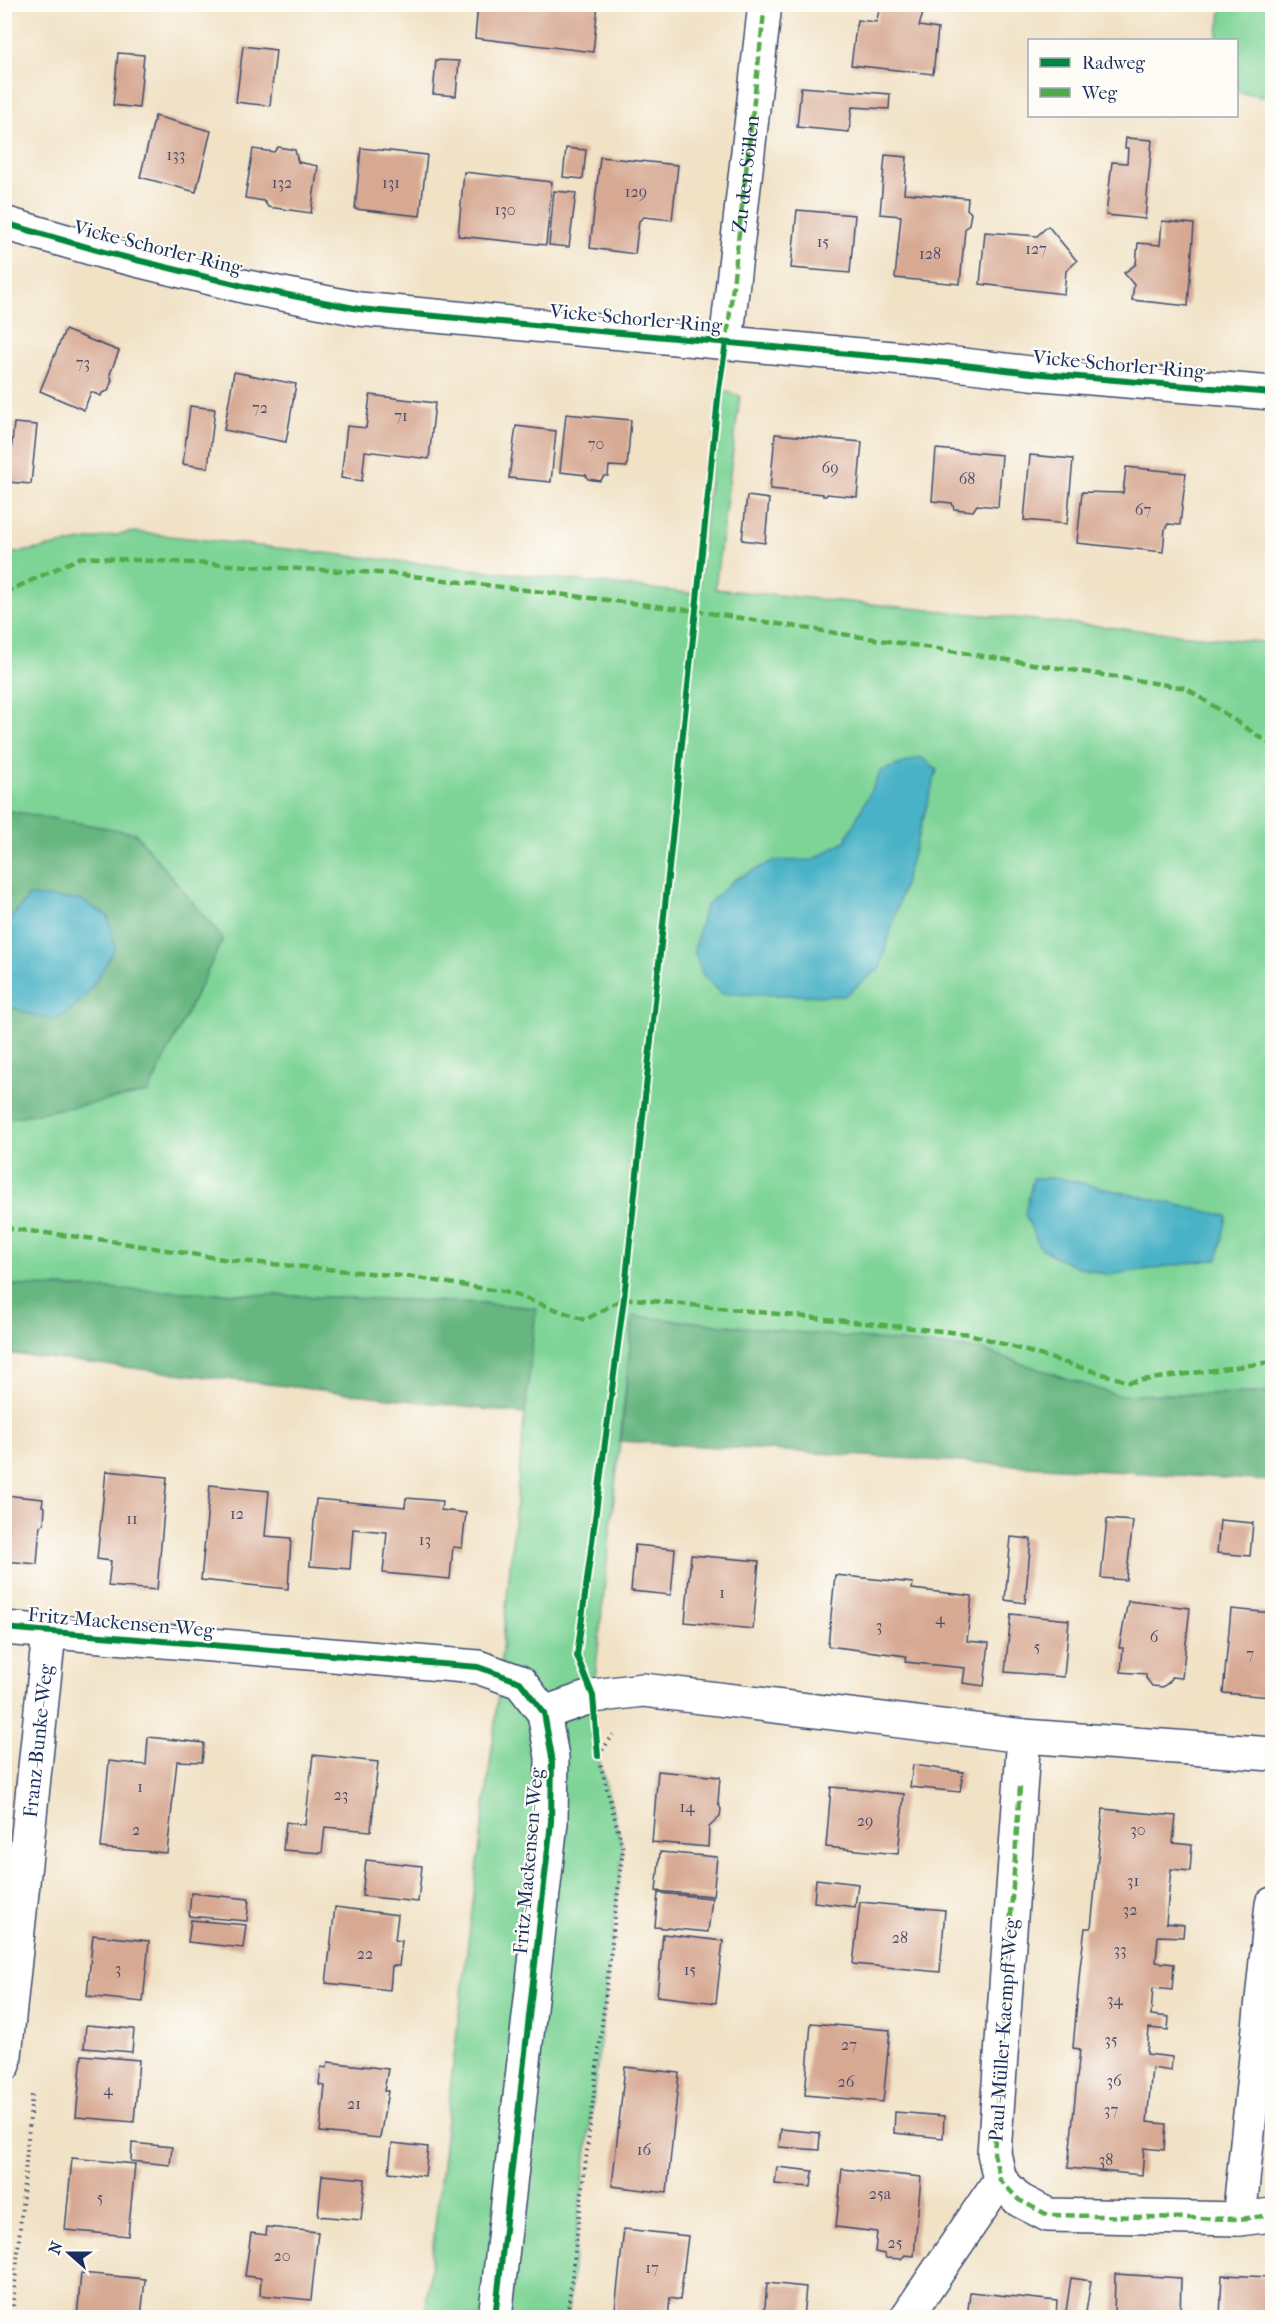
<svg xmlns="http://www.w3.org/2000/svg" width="1277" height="2322" font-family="'IM FELL French Canon',serif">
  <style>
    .green { fill: #7ed497; stroke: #4c827a; stroke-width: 1.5 }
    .forest { fill: #66b680; stroke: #40726f; stroke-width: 1.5 }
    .water { fill: #48b2c6; stroke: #327092; stroke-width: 1.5 }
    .building { fill: #d7a993 }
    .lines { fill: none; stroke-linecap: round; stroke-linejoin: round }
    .minor-casing { stroke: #3b4a6e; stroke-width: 36 }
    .path { stroke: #3b4a6e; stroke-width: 4; stroke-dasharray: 1.5 4.5; stroke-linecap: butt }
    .minor { stroke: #fff; stroke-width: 33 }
    .quiet { stroke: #52ab49; stroke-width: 4.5; stroke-dasharray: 9 4.5; stroke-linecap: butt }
    .cycleway-casing { stroke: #fdfcf7; stroke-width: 10 }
    .cycleway { stroke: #00873e; stroke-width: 6 }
    .labels { text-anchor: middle; stroke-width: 4.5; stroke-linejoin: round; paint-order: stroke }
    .number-label { font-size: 16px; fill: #4a4e6b }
    .street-label { font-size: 20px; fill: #1b2f5e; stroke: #fdfcf7 }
  </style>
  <rect width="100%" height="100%" fill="#fdfcf7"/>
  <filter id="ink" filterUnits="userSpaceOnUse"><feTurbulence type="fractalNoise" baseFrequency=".0167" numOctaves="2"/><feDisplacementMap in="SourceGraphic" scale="12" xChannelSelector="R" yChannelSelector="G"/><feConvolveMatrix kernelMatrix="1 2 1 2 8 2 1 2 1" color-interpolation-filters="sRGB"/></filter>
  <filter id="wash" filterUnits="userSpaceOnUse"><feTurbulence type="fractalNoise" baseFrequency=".008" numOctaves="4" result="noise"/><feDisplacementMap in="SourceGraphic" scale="24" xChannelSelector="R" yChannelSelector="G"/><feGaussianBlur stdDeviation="1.35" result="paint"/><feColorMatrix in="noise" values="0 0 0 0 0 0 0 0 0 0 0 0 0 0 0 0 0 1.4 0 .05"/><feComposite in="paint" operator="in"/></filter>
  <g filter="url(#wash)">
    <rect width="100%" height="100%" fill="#f1e2c6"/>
    <g class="green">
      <polygon points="1222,5 1272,5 1272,97 1237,92 1236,40 1217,40"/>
      <polygon points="719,389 740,396 715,589 1271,643 1272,636 1272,1393 1116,1395 982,1350 633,1317 593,1696 598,1756 623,1849 567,2317 425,2317 454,2056 494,1732 535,1308 480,1303 5,1285 5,555 133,532 698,594"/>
    </g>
    <g class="forest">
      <polygon points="5,810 135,833 223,939 148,1093 5,1119 4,999 7,1005 52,1019 71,1010 94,984 29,896 5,926"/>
      <polygon points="5,1285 480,1303 536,1308 525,1414 5,1353"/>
      <polygon points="633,1316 982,1350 1116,1395 1272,1393 1272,1481 621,1441"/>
    </g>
    <g class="water">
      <polygon points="921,757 937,770 880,968 844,996 722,994 702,974 694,950 705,907 734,880 773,861 813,860 845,841 881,771"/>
      <path d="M 29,896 L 81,900 L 108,916 L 115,948 C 103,969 79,1017 51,1019 C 37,1019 20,1010 7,1005 L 5,999 L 5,926 Z"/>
      <polygon points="1033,1178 1059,1178 1227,1216 1218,1259 1108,1275 1071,1265 1040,1248 1025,1214"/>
    </g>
    <g id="blocks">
      <g class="building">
        <polygon points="478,4 598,4 593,52 475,38"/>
        <polygon points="881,4 926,4 919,26 938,29 933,74 851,65 857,20 876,22"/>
        <polygon points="243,46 276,50 270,106 236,102"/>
        <polygon points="118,53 144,55 139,108 113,105"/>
        <polygon points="436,60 459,61 456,96 433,94"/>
        <polygon points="801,87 890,94 889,109 852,107 849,132 797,127"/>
        <polygon points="155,116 211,131 196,192 140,177"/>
        <polygon points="1126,138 1152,140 1145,219 1106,215 1112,162 1127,163 1128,148 1125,148"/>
        <polygon points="278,147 295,150 298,162 318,166 311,213 268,207 264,201 245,198 253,149 274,152"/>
        <polygon points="361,148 427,155 420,216 355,209"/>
        <polygon points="566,148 586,150 583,179 563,177"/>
        <polygon points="885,155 907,157 904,193 968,198 967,209 971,213 969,224 965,229 960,284 895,278 901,216 880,214"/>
        <polygon points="600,157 678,165 672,220 644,217 639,221 635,254 590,248"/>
        <polygon points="464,172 552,182 546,245 458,236"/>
        <polygon points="554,191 576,193 569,247 549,245"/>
        <polygon points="797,210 855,215 850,273 791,268"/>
        <polygon points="1162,221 1194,224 1188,306 1132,300 1134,285 1124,273 1136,264 1138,243 1160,245"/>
        <polygon points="1048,226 1077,261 1066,271 1064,294 980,284 985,232 1037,236"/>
        <polygon points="65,330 119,351 110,374 112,380 108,391 102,393 101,396 91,392 84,410 40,391"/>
        <polygon points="234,372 296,384 286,442 224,430"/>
        <polygon points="370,395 435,403 429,459 365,451 362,481 341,478 347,426 366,428"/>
        <polygon points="190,406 215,409 208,468 183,464"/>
        <polygon points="566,414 631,420 627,467 609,466 608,476 604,476 600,481 588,479 586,475 560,472"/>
        <polygon points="14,423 37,425 31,484 8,482"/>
        <polygon points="516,426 556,431 551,482 509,478"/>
        <polygon points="775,434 862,442 857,497 827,494 826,496 823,496 823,494 770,489"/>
        <polygon points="936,449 1002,455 998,507 977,505 973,511 954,509 952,503 932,501"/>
        <polygon points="1030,455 1073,459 1067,524 1024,520"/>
        <polygon points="1126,467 1186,473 1180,525 1168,524 1165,529 1163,552 1077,543 1082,492 1123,493"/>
        <polygon points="747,496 769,499 765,543 742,540"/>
        <polygon points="106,1471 167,1477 157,1590 108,1586 111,1561 97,1559"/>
        <polygon points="210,1485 269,1491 265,1536 291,1538 288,1589 201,1580"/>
        <polygon points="4,1495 43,1499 42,1506 45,1507 44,1524 40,1526 37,1564 4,1561"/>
        <polygon points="406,1498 442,1501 441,1510 466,1513 462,1548 453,1547 450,1579 383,1573 387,1532 353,1529 350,1569 310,1566 316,1499 405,1507"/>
        <polygon points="1107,1519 1133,1521 1126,1580 1101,1578"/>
        <polygon points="1220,1520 1253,1523 1250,1556 1217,1553"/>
        <polygon points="1011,1537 1031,1539 1025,1603 1005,1600"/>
        <polygon points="635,1545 675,1549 671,1595 631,1591"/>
        <polygon points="691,1555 759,1561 753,1629 685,1622"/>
        <polygon points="835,1575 913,1583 912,1589 972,1596 967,1641 989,1643 984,1686 963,1683 965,1668 905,1662 906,1656 828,1646"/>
        <polygon points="1128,1601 1190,1608 1182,1678 1171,1677 1170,1681 1163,1687 1152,1686 1146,1678 1146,1674 1121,1672 1123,1648 1119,1648"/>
        <polygon points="1231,1609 1272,1613 1272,1697 1223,1693"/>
        <polygon points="1011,1614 1069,1620 1064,1677 1005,1672"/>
        <polygon points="148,1737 204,1743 202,1762 177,1761 167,1853 101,1848 109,1761 146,1765"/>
        <polygon points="313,1755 378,1762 371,1831 325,1827 322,1853 283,1850 286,1822 305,1825"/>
        <polygon points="913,1765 963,1772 960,1792 910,1787"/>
        <polygon points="658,1771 720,1777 718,1803 721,1809 720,1817 709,1827 708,1847 652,1842"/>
        <polygon points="831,1787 904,1794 898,1854 826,1847"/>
        <polygon points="1103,1809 1176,1816 1173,1843 1192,1845 1190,1871 1171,1869 1166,1923 1184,1925 1183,1937 1158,1936 1156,1962 1174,1964 1172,1990 1153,1988 1151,2015 1169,2017 1168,2030 1149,2028 1147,2054 1172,2057 1171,2071 1152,2068 1147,2122 1166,2124 1164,2150 1144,2148 1142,2175 1068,2168 1080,2049 1073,2048 1080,1968 1085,1928 1091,1928"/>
        <polygon points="660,1852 717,1857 713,1896 656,1891"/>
        <polygon points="366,1860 422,1866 418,1902 362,1896"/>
        <polygon points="816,1879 858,1884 855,1907 814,1902"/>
        <polygon points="191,1893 249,1899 247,1921 189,1916"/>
        <polygon points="658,1893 712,1898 708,1932 655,1927"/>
        <polygon points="860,1902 945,1910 940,1972 853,1964"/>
        <polygon points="335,1907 398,1915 395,1940 402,1941 399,1966 392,1966 390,1990 326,1983"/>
        <polygon points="191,1920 246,1925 243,1948 188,1942"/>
        <polygon points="663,1934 723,1941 716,2003 657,1996"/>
        <polygon points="93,1935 149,1941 143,2002 87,1996"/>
        <polygon points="811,2023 890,2030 883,2102 805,2095"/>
        <polygon points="86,2025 134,2029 132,2052 84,2048"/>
        <polygon points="82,2055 139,2060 134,2122 76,2117"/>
        <polygon points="328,2062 388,2069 384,2091 388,2091 380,2138 320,2132 325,2086 319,2085 321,2067 327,2068"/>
        <polygon points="625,2067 679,2073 667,2193 612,2186"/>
        <polygon points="895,2112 944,2116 943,2138 894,2133"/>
        <polygon points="781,2129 820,2133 819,2150 779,2147"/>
        <polygon points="132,2143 172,2147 170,2165 131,2161"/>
        <polygon points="392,2143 428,2147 425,2176 389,2172"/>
        <polygon points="72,2158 135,2164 128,2236 65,2230"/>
        <polygon points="777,2167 813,2171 811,2187 775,2184"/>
        <polygon points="842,2169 921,2177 914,2256 905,2255 901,2259 886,2258 884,2254 875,2252 877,2232 836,2227"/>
        <polygon points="322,2175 365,2179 361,2220 318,2216"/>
        <polygon points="267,2227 318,2232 311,2300 260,2295 261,2278 245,2276 251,2233 266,2235"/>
        <polygon points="624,2229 688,2236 680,2300 670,2298 668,2318 614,2318"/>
        <polygon points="81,2273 145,2279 141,2318 77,2318"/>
        <polygon points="1115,2274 1181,2278 1180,2318 1114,2318"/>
        <polygon points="1222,2275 1272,2277 1272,2318 1220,2318"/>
        <polygon points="1071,2278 1091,2281 1085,2318 1065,2318"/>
        <polygon points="767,2283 806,2287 803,2318 764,2318"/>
        <polygon points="970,2292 1057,2301 1056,2318 967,2318"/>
      </g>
    </g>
  </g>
  <g filter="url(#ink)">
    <use href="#blocks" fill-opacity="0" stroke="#3b4a6e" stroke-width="1.5"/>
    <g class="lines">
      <g class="minor-casing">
        <g id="minor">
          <polyline points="4,223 104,252 247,287 359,309 947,363 1031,373 1272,393"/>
          <path id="s1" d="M 726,343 L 765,4"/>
          <polyline points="4,1628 478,1667 520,1682 544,1713 552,1757 551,1822 495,2318"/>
          <polyline points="544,1713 593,1696 643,1690 1024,1736 1272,1754"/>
          <polyline points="1024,1736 994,2153 1000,2180 1019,2200 1048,2215 1239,2219 1272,2215"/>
          <path id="s2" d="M 4,2065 L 49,1633"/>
          <polyline points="1239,2219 1272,1904"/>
          <polyline points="907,2317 1000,2180"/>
        </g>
      </g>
      <g class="path">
        <polyline points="13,2306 32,2094"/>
        <polyline points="567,2318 623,1849 598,1756 613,1735"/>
      </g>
      <use href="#minor" class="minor"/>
      <g class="quiet">
        <polyline points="726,347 765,4"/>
        <polyline points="4,593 82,557 396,574 696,611 1186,688 1272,745"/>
        <polyline points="4,1228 104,1240 229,1260 412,1277 510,1293 585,1320 624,1298 970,1334 1129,1382 1272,1362"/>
        <polyline points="1020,1787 994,2153 1000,2180 1019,2200 1048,2215 1239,2219 1272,2215"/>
      </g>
      <g class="cycleway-casing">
        <g id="cycleway">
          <polyline points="4,223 104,252 247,287 359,309 947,363 1031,373 1272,393"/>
          <polyline points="4,1628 478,1667 520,1682 544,1713 552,1757 551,1822 495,2318"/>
          <polyline points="598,1756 593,1696 577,1656 624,1298 719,389 726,343"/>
        </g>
      </g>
      <use href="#cycleway" class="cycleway"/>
    </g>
  </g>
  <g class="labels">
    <g class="number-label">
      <text x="176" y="160">133</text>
      <text x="282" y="188">132</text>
      <text x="391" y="188">131</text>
      <text x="636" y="197">129</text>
      <text x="505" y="215">130</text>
      <text x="823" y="247">15</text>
      <text x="1036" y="254">127</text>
      <text x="930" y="259">128</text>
      <text x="83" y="368">73</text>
      <text x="260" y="413">72</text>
      <text x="401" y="421">71</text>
      <text x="596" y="449">70</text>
      <text x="830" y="473">69</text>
      <text x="967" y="484">68</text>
      <text x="1143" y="515">67</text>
      <text x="237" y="1519">12</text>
      <text x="132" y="1524">11</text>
      <text x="425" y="1545">13</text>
      <text x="722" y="1598">1</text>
      <text x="940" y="1624">4</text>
      <text x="879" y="1631">3</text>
      <text x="1154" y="1642">6</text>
      <text x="1037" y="1652">5</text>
      <text x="1250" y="1659">7</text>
      <text x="140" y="1792">1</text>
      <text x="341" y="1800">23</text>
      <text x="687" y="1812">14</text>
      <text x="865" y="1826">29</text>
      <text x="136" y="1835">2</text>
      <text x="1138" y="1835">30</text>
      <text x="1133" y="1886">31</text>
      <text x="1130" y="1915">32</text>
      <text x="900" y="1943">28</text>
      <text x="1120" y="1955">33</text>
      <text x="365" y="1959">22</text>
      <text x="118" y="1974">3</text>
      <text x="690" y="1975">15</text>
      <text x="1115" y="2005">34</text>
      <text x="1111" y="2045">35</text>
      <text x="849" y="2050">27</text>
      <text x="1114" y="2086">36</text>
      <text x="846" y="2087">26</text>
      <text x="108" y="2095">4</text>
      <text x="354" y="2109">21</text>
      <text x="1111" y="2115">37</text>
      <text x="644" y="2155">16</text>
      <text x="1106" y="2165">38</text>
      <text x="880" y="2199">25a</text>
      <text x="100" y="2203">5</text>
      <text x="895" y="2248">25</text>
      <text x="282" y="2261">20</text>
      <text x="652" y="2273">17</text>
    </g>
    <g class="street-label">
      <text dy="7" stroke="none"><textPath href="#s1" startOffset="170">Zu den Söllen</textPath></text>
      <text transform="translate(158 247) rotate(14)" y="7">Vicke-Schorler-Ring</text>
      <text transform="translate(636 318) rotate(5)" y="7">Vicke-Schorler-Ring</text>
      <text transform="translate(1119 364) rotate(5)" y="7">Vicke-Schorler-Ring</text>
      <text transform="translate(121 1622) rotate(5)" y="7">Fritz-Mackensen-Weg</text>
      <text dy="7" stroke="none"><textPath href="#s2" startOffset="326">Franz-Bunke-Weg</textPath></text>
      <text transform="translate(528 1861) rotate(-85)" y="7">Fritz-Mackensen-Weg</text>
      <text transform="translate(1003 2030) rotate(-86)" y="7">Paul-Müller-Kaempff-Weg</text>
    </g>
  </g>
  <rect width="1277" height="2322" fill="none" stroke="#fdfcf7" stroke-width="24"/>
  <rect x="1028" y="39" width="210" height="78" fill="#fdfcf7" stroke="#a3aaba" stroke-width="1.5"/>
  <rect x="1040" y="58" width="30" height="9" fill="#00873e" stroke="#a3aaba" stroke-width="1.5"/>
  <text x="1082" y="69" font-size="18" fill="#1b2f5e">Radweg</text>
  <rect x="1040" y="88" width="30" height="9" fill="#52ab49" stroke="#a3aaba" stroke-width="1.5"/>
  <text x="1082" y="99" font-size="18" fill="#1b2f5e">Weg</text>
  <g transform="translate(69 2253) rotate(291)" stroke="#fdfcf7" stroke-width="4.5" paint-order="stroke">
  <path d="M0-4.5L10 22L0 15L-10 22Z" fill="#1b2f5e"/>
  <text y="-9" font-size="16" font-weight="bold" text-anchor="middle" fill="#1b2f5e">N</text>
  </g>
</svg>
